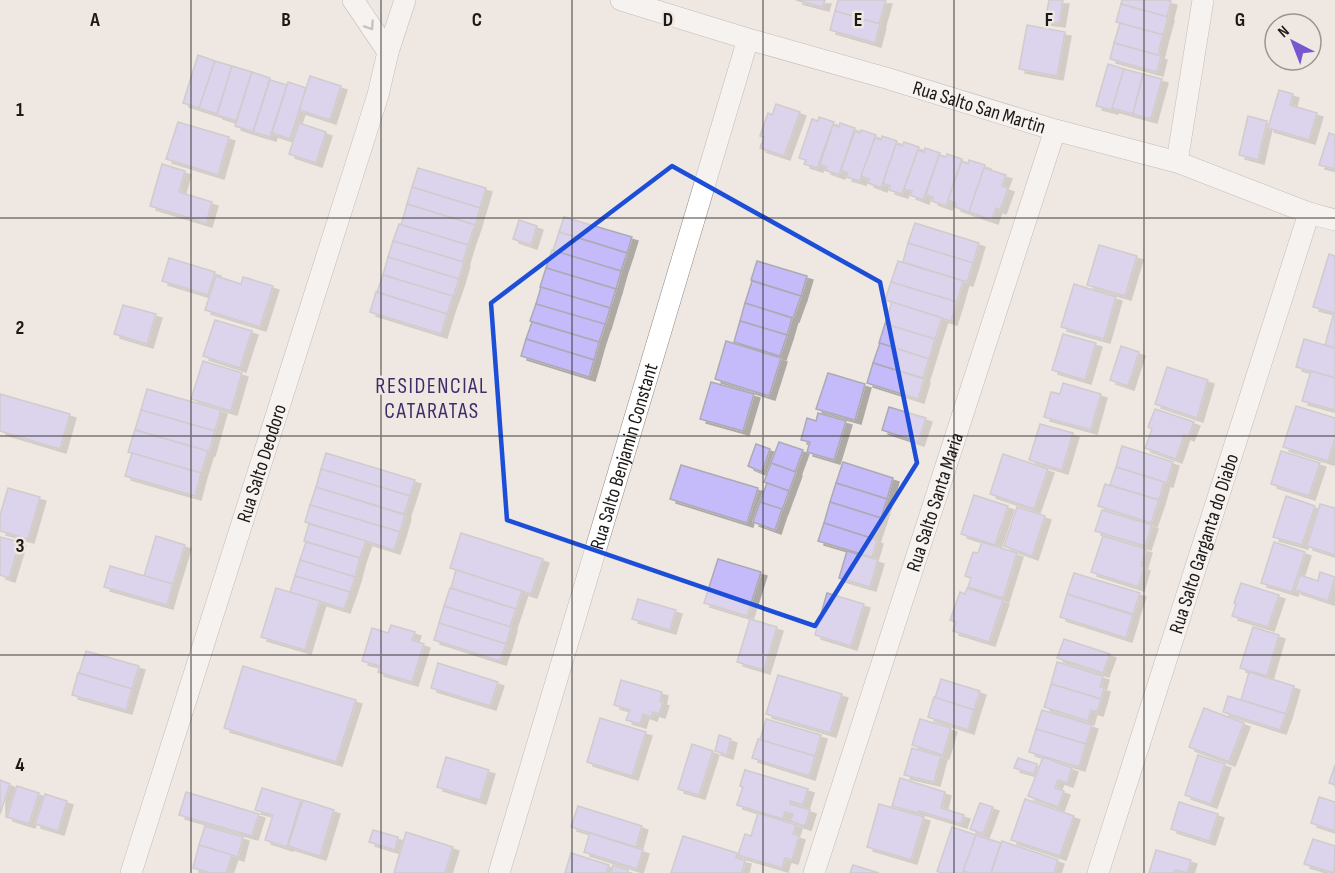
<svg xmlns="http://www.w3.org/2000/svg" width="1335" height="873" font-family="'Sofia Sans Condensed',sans-serif">
  <style>
    .building { fill: #c6bbfa; stroke: #acaab3; stroke-width: 1.5; filter: url(#shadow) }
    .lines { fill: none; stroke-linecap: round; stroke-linejoin: round }
    .street-casing { stroke: #8f8782; stroke-width: 22 }
    .street { stroke: #fff; stroke-width: 21 }
    .oneway { stroke: #999897 }
    .marked { fill: none; stroke: #1d4ed8; stroke-width: 4.5; stroke-linejoin: round }
    .grid { fill: none; stroke: #1c1917; stroke-width: 1.5; stroke-opacity: 0.55 }
    .labels { text-anchor: middle; stroke-width: 5; stroke-linejoin: round; paint-order: stroke }
    .street-label { font-size: 20px; fill: #1c1917; stroke: #efe7e1 }
    .quarter-label { font-size: 22px; letter-spacing: 1.5px; fill: #3c2d68; stroke: #efe7e1 }
    .grid-label { font-size: 20px; text-anchor: middle; font-weight: bold; fill: #1c1917; stroke: #efe7e1; stroke-width: 5; stroke-linejoin: round; paint-order: stroke }
  </style>
  <defs>
    <filter id="shadow"><feDropShadow dx="6" dy="4" stdDeviation="0" flood-color="#0004"/></filter>
  </defs>
  <rect width="100%" height="100%" fill="#efe7e1"/>
  <g class="building">
    <polygon points="796,0 825,0 823,7"/>
    <polygon points="838,0 886,0 879,24 835,11"/>
    <polygon points="1049,0 1063,0 1059,23 1045,21"/>
    <polygon points="1122,0 1166,0 1171,1 1167,17 1121,4"/>
    <polygon points="1121,4 1168,17 1163,35 1116,22"/>
    <polygon points="835,11 880,24 875,43 830,30"/>
    <polygon points="1120,23 1163,35 1158,55 1114,43"/>
    <polygon points="1027,25 1065,32 1057,76 1019,69"/>
    <polygon points="1114,43 1161,56 1157,72 1110,59"/>
    <polygon points="198,55 215,61 199,108 183,103"/>
    <polygon points="215,61 232,66 217,114 199,108"/>
    <polygon points="1108,64 1124,69 1112,110 1096,106"/>
    <polygon points="232,66 252,72 236,121 217,115"/>
    <polygon points="1124,69 1143,74 1133,114 1112,108"/>
    <polygon points="252,72 270,78 253,132 235,126"/>
    <polygon points="1143,74 1162,79 1151,119 1133,114"/>
    <polygon points="310,76 341,86 330,120 299,110"/>
    <polygon points="270,80 287,85 270,137 253,132"/>
    <polygon points="288,82 306,88 290,139 272,133"/>
    <polygon points="1279,90 1293,94 1290,105 1317,113 1309,140 1268,128"/>
    <polygon points="776,104 800,112 784,156 760,148 764,137 760,136 768,113 772,115"/>
    <polygon points="1248,116 1267,121 1258,160 1239,155"/>
    <polygon points="819,117 834,122 817,168 804,164 806,160 799,158 812,119 818,121"/>
    <polygon points="178,122 229,137 218,175 166,159"/>
    <polygon points="299,123 326,132 316,163 289,154"/>
    <polygon points="840,123 855,128 839,175 825,170 827,167 820,164 833,125 839,127"/>
    <polygon points="861,130 876,135 860,181 846,177 848,173 841,170 855,131 860,133"/>
    <polygon points="1329,133 1335,135 1335,169 1319,165"/>
    <polygon points="882,136 897,141 881,188 868,183 869,179 861,176 875,138 881,140"/>
    <polygon points="904,142 919,147 902,194 889,190 890,186 883,183 896,144 902,146"/>
    <polygon points="925,148 940,153 923,200 910,195 912,191 904,189 918,150 924,152"/>
    <polygon points="947,154 962,159 946,206 932,201 933,197 926,194 939,155 946,157"/>
    <polygon points="969,160 985,165 969,212 955,207 956,203 948,200 962,161 968,164"/>
    <polygon points="162,164 185,171 179,192 212,202 206,223 150,206"/>
    <polygon points="418,168 486,188 480,208 412,187"/>
    <polygon points="984,168 1006,175 1002,186 1008,188 1000,210 996,208 992,220 969,212"/>
    <polygon points="412,187 480,208 475,225 407,204"/>
    <polygon points="407,204 475,225 468,245 401,225"/>
    <polygon points="564,217 632,237 627,253 559,232"/>
    <polygon points="519,220 537,226 531,245 513,239"/>
    <polygon points="915,223 979,243 973,263 908,243"/>
    <polygon points="399,224 468,245 463,262 393,241"/>
    <polygon points="559,232 627,253 621,271 553,251"/>
    <polygon points="393,241 464,262 459,279 388,257"/>
    <polygon points="908,243 973,263 967,282 903,262"/>
    <polygon points="1099,245 1137,256 1125,296 1087,285"/>
    <polygon points="552,250 621,271 616,289 546,268"/>
    <polygon points="1329,254 1335,256 1335,313 1313,307"/>
    <polygon points="388,257 459,279 453,297 383,275"/>
    <polygon points="169,258 215,272 208,295 162,281"/>
    <polygon points="757,261 807,276 801,296 751,280"/>
    <polygon points="898,261 963,281 957,302 891,282"/>
    <polygon points="546,268 616,289 610,308 540,287"/>
    <polygon points="383,275 453,296 447,314 377,292"/>
    <polygon points="216,276 241,284 243,277 273,286 260,327 205,310"/>
    <polygon points="752,281 801,296 793,318 745,303"/>
    <polygon points="891,282 957,302 951,321 885,300"/>
    <polygon points="1074,284 1116,297 1104,339 1061,327"/>
    <polygon points="541,287 610,308 605,325 536,304"/>
    <polygon points="376,292 447,314 441,334 370,312"/>
    <polygon points="892,302 942,318 935,339 885,324"/>
    <polygon points="745,303 792,318 787,335 740,321"/>
    <polygon points="536,304 605,324 599,342 530,321"/>
    <polygon points="123,305 156,314 147,344 114,334"/>
    <polygon points="1333,316 1335,317 1335,348 1325,345"/>
    <polygon points="215,320 252,331 240,368 203,356"/>
    <polygon points="740,321 787,335 780,356 734,342"/>
    <polygon points="532,322 599,342 594,360 526,339"/>
    <polygon points="885,324 935,339 929,359 879,343"/>
    <polygon points="1063,334 1096,343 1085,380 1052,370"/>
    <polygon points="526,339 594,360 589,377 521,356"/>
    <polygon points="1304,339 1335,348 1335,378 1296,367"/>
    <polygon points="726,341 781,358 769,396 715,379"/>
    <polygon points="880,343 929,359 923,378 873,363"/>
    <polygon points="1121,346 1139,352 1128,386 1110,380"/>
    <polygon points="203,361 242,373 231,411 191,399"/>
    <polygon points="873,363 924,379 918,399 867,383"/>
    <polygon points="1167,367 1208,380 1197,418 1155,404"/>
    <polygon points="1311,371 1335,378 1335,410 1302,401"/>
    <polygon points="828,373 865,384 855,420 816,409"/>
    <polygon points="711,382 754,394 743,431 700,419"/>
    <polygon points="1063,383 1101,394 1091,430 1044,417 1051,392 1060,394"/>
    <polygon points="147,389 221,410 215,431 141,410"/>
    <polygon points="0,394 70,414 60,449 0,431"/>
    <polygon points="1296,406 1335,418 1335,439 1328,461 1283,447"/>
    <polygon points="889,407 926,418 918,442 882,430"/>
    <polygon points="1155,409 1194,422 1188,437 1184,435 1176,459 1145,448 1152,429 1148,427"/>
    <polygon points="141,410 215,431 209,452 135,430"/>
    <polygon points="818,413 846,421 834,460 807,452 810,442 801,440 807,418 816,421"/>
    <polygon points="1040,424 1073,433 1062,470 1029,460"/>
    <polygon points="135,430 208,451 201,473 128,452"/>
    <polygon points="779,442 803,450 795,472 771,463"/>
    <polygon points="756,444 770,449 762,472 748,466"/>
    <polygon points="1122,446 1173,462 1167,483 1116,467"/>
    <polygon points="1281,451 1320,463 1309,496 1271,484"/>
    <polygon points="132,453 201,473 195,496 125,476"/>
    <polygon points="326,453 415,480 410,496 321,469"/>
    <polygon points="1003,454 1048,469 1034,509 990,494"/>
    <polygon points="843,462 893,478 887,499 836,483"/>
    <polygon points="771,463 796,472 789,491 764,482"/>
    <polygon points="681,465 758,488 747,523 670,499"/>
    <polygon points="1116,467 1164,482 1159,500 1110,485"/>
    <polygon points="321,469 410,496 404,514 316,487"/>
    <polygon points="767,483 789,491 782,510 760,502"/>
    <polygon points="836,483 887,499 881,518 830,502"/>
    <polygon points="1105,484 1159,500 1151,523 1098,506"/>
    <polygon points="316,487 405,515 400,532 310,505"/>
    <polygon points="8,488 40,497 28,539 0,531 0,515"/>
    <polygon points="974,495 1008,506 995,545 961,534"/>
    <polygon points="1286,496 1315,506 1302,545 1273,537"/>
    <polygon points="760,502 782,509 775,530 753,522"/>
    <polygon points="830,502 881,518 874,539 824,523"/>
    <polygon points="1320,504 1335,508 1335,555 1307,546"/>
    <polygon points="310,505 400,532 394,550 305,522"/>
    <polygon points="1017,507 1045,516 1032,556 1004,546"/>
    <polygon points="1102,510 1152,525 1145,546 1095,531"/>
    <polygon points="824,523 877,540 872,557 818,541"/>
    <polygon points="309,524 366,541 360,558 304,541"/>
    <polygon points="461,533 543,559 531,594 450,568"/>
    <polygon points="156,536 185,545 173,584 144,576"/>
    <polygon points="1103,536 1146,549 1141,566 1144,567 1138,587 1091,572"/>
    <polygon points="0,537 20,542 9,578 0,575"/>
    <polygon points="306,542 360,558 355,577 300,560"/>
    <polygon points="982,542 1017,553 1003,598 968,587 971,578 965,576 973,552 978,553"/>
    <polygon points="1274,542 1305,552 1292,592 1261,583"/>
    <polygon points="847,551 878,560 870,587 839,578"/>
    <polygon points="718,559 761,572 747,616 704,603"/>
    <polygon points="300,560 355,577 350,592 295,576"/>
    <polygon points="110,566 173,584 167,605 104,587"/>
    <polygon points="456,570 522,591 516,609 451,588"/>
    <polygon points="1320,572 1335,577 1328,601 1295,590 1300,575 1318,581"/>
    <polygon points="1074,573 1140,593 1133,614 1067,594"/>
    <polygon points="295,576 350,592 344,609 290,592"/>
    <polygon points="1241,583 1279,595 1268,627 1232,616 1236,604 1234,603"/>
    <polygon points="276,588 320,601 305,650 261,637"/>
    <polygon points="450,588 516,609 510,627 444,606"/>
    <polygon points="967,588 1003,600 989,642 953,631 956,622 950,620 960,592 965,594"/>
    <polygon points="827,593 864,604 851,646 815,635"/>
    <polygon points="1067,594 1133,615 1126,638 1060,617"/>
    <polygon points="638,599 676,610 670,630 632,619"/>
    <polygon points="444,606 511,627 506,644 439,623"/>
    <polygon points="750,619 777,627 764,670 737,662"/>
    <polygon points="439,623 506,644 500,661 434,640"/>
    <polygon points="391,625 415,632 412,640 424,644 412,682 378,672 380,666 362,661 372,628 388,633"/>
    <polygon points="1253,627 1279,635 1267,676 1240,668"/>
    <polygon points="1064,639 1110,654 1103,673 1057,658"/>
    <polygon points="86,651 139,666 132,689 79,673"/>
    <polygon points="1057,662 1103,676 1100,687 1104,688 1101,699 1051,684"/>
    <polygon points="438,663 498,682 490,706 431,688"/>
    <polygon points="243,666 356,700 336,762 224,728"/>
    <polygon points="1249,672 1294,686 1286,714 1241,700"/>
    <polygon points="78,673 132,689 126,710 72,695"/>
    <polygon points="778,675 842,694 830,733 766,714"/>
    <polygon points="941,679 980,691 974,710 935,698"/>
    <polygon points="621,680 662,692 660,701 663,702 659,714 653,712 651,717 643,714 640,724 626,720 630,710 614,705"/>
    <polygon points="1051,684 1101,699 1097,712 1091,710 1088,721 1044,707"/>
    <polygon points="1228,696 1286,714 1280,730 1223,712"/>
    <polygon points="934,697 974,710 968,730 928,717"/>
    <polygon points="1204,708 1244,723 1229,762 1189,747"/>
    <polygon points="1042,710 1092,725 1086,744 1036,729"/>
    <polygon points="600,718 646,732 632,776 587,762"/>
    <polygon points="766,719 821,735 815,756 760,740"/>
    <polygon points="920,719 951,728 943,755 912,745"/>
    <polygon points="1036,729 1086,744 1079,767 1029,752"/>
    <polygon points="719,735 731,739 727,755 715,751"/>
    <polygon points="758,739 815,756 809,776 752,758"/>
    <polygon points="692,744 713,751 699,795 678,789"/>
    <polygon points="912,748 941,756 934,782 904,775"/>
    <polygon points="1198,755 1225,764 1211,804 1185,795"/>
    <polygon points="446,757 489,770 480,800 437,787"/>
    <polygon points="1043,757 1072,768 1067,783 1058,780 1055,788 1064,791 1058,807 1028,796"/>
    <polygon points="1018,758 1037,764 1034,774 1014,768"/>
    <polygon points="1335,765 1335,785 1329,783"/>
    <polygon points="745,770 808,789 803,805 790,801 790,804 810,810 805,826 790,821 793,814 785,812 783,819 737,805 743,787 740,786"/>
    <polygon points="745,770 808,789 803,805 790,801 790,804 810,810 805,826 790,821 793,814 785,812 783,819 737,805 743,787 740,786"/>
    <polygon points="900,778 945,792 941,808 964,815 961,824 919,811 918,813 892,806"/>
    <polygon points="0,780 10,784 0,814"/>
    <polygon points="17,786 39,793 29,824 7,817"/>
    <polygon points="262,788 301,800 287,847 265,840 273,815 255,810"/>
    <polygon points="186,792 259,814 252,836 179,815"/>
    <polygon points="45,794 67,801 58,831 35,824"/>
    <polygon points="1319,797 1335,802 1335,831 1311,823"/>
    <polygon points="1025,799 1074,816 1060,856 1011,840"/>
    <polygon points="303,800 334,810 320,856 288,846"/>
    <polygon points="1179,802 1218,814 1209,841 1171,829"/>
    <polygon points="980,803 993,807 983,834 970,829"/>
    <polygon points="879,804 924,817 911,860 867,847"/>
    <polygon points="578,806 642,826 636,847 571,827"/>
    <polygon points="758,813 796,825 793,834 799,836 792,860 785,858 782,868 738,855 745,834 751,836"/>
    <polygon points="205,826 243,837 238,857 199,845"/>
    <polygon points="952,827 976,835 963,873 941,873 937,871"/>
    <polygon points="373,830 398,837 395,850 369,842"/>
    <polygon points="406,832 453,847 445,873 394,873"/>
    <polygon points="590,833 643,850 637,869 584,852"/>
    <polygon points="976,835 1001,843 991,873 970,873 963,871"/>
    <polygon points="683,836 737,853 736,858 745,860 742,873 671,873"/>
    <polygon points="1313,839 1335,846 1334,873 1304,864"/>
    <polygon points="1002,841 1058,860 1054,873 991,873"/>
    <polygon points="199,845 232,855 226,873 210,873 193,868"/>
    <polygon points="1156,850 1191,860 1187,873 1175,870 1174,873 1149,873"/>
    <polygon points="571,853 609,865 606,873 565,873"/>
    <polygon points="613,865 628,870 627,873 611,873"/>
    <polygon points="853,865 879,873 850,873"/>
  </g>
  <g class="lines">
    <g class="street-casing">
      <g id="street">
        <polyline points="353,0 388,52"/>
        <path id="s1" d="M 621,0 L 748,39 L 886,78 L 1055,130 L 1177,162 L 1309,213 L 1335,220"/>
        <polyline points="1177,162 1203,0"/>
        <path id="s2" d="M 131,873 L 378,95 L 388,52 L 405,0"/>
        <path id="s3" d="M 499,873 L 748,39"/>
        <path id="s4" d="M 814,873 L 1055,130"/>
        <path id="s5" d="M 1098,873 L 1309,213"/>
      </g>
    </g>
    <use href="#street" class="street"/>
  </g>
  <defs><path id="oneway-chevron" d="M-2-3.5L2.5 0L-2 3.5" fill="none" stroke-width="1.6" stroke-linecap="round" stroke-linejoin="round" transform="scale(1.5)"/></defs>
  <use class="oneway" href="#oneway-chevron" transform="translate(370 26) rotate(56)"/>
  <path d="M0 0H1335V873H0ZM 672,166 L 880,282 L 917,463 L 815,626 L 507,520 L 491,303 Z" fill="#efe7e1" fill-opacity=".55" fill-rule="evenodd"/>
  <path class="marked" d="M 672,166 L 880,282 L 917,463 L 815,626 L 507,520 L 491,303 Z"/>
  <path class="grid" d="M 191,0 L 191,873M 381,0 L 381,873M 572,0 L 572,873M 763,0 L 763,873M 954,0 L 954,873M 1144,0 L 1144,873M 0,218 L 1335,218M 0,436 L 1335,436M 0,655 L 1335,655"/>
  <g class="labels">
    <g class="street-label">
      <text dy="7" stroke="none"><textPath href="#s1" startOffset="374">Rua Salto San Martin</textPath></text>
      <text dy="7" stroke="none"><textPath href="#s3" startOffset="435">Rua Salto Benjamin Constant</textPath></text>
      <text dy="7" stroke="none"><textPath href="#s2" startOffset="430">Rua Salto Deodoro</textPath></text>
      <text dy="7" stroke="none"><textPath href="#s4" startOffset="390">Rua Salto Santa Maria</textPath></text>
      <text dy="7" stroke="none"><textPath href="#s5" startOffset="346">Rua Salto Garganta do Diabo</textPath></text>
    </g>
    <g class="quarter-label">
      <text x="432" y="393">RESIDENCIAL<tspan x="432" dy="25">CATARATAS</tspan></text>
    </g>
  </g>
  <g class="grid-label">
    <text x="95" y="26">A</text>
    <text x="286" y="26">B</text>
    <text x="477" y="26">C</text>
    <text x="668" y="26">D</text>
    <text x="858" y="26">E</text>
    <text x="1049" y="26">F</text>
    <text x="1240" y="26">G</text>
    <text x="20" y="116">1</text>
    <text x="20" y="334">2</text>
    <text x="20" y="552">3</text>
    <text x="20" y="771">4</text>
  </g>
  <g transform="translate(1293 42) rotate(318)"><circle r="28" fill="#efe7e1" stroke="#9b9590" stroke-width="1.5"/>
  <path d="M0-4.5L10 22L0 15L-10 22Z" fill="#7756d0"/>
  <text y="-9" font-size="16" font-weight="bold" text-anchor="middle" fill="#1c1917">N</text>
  </g>
</svg>
